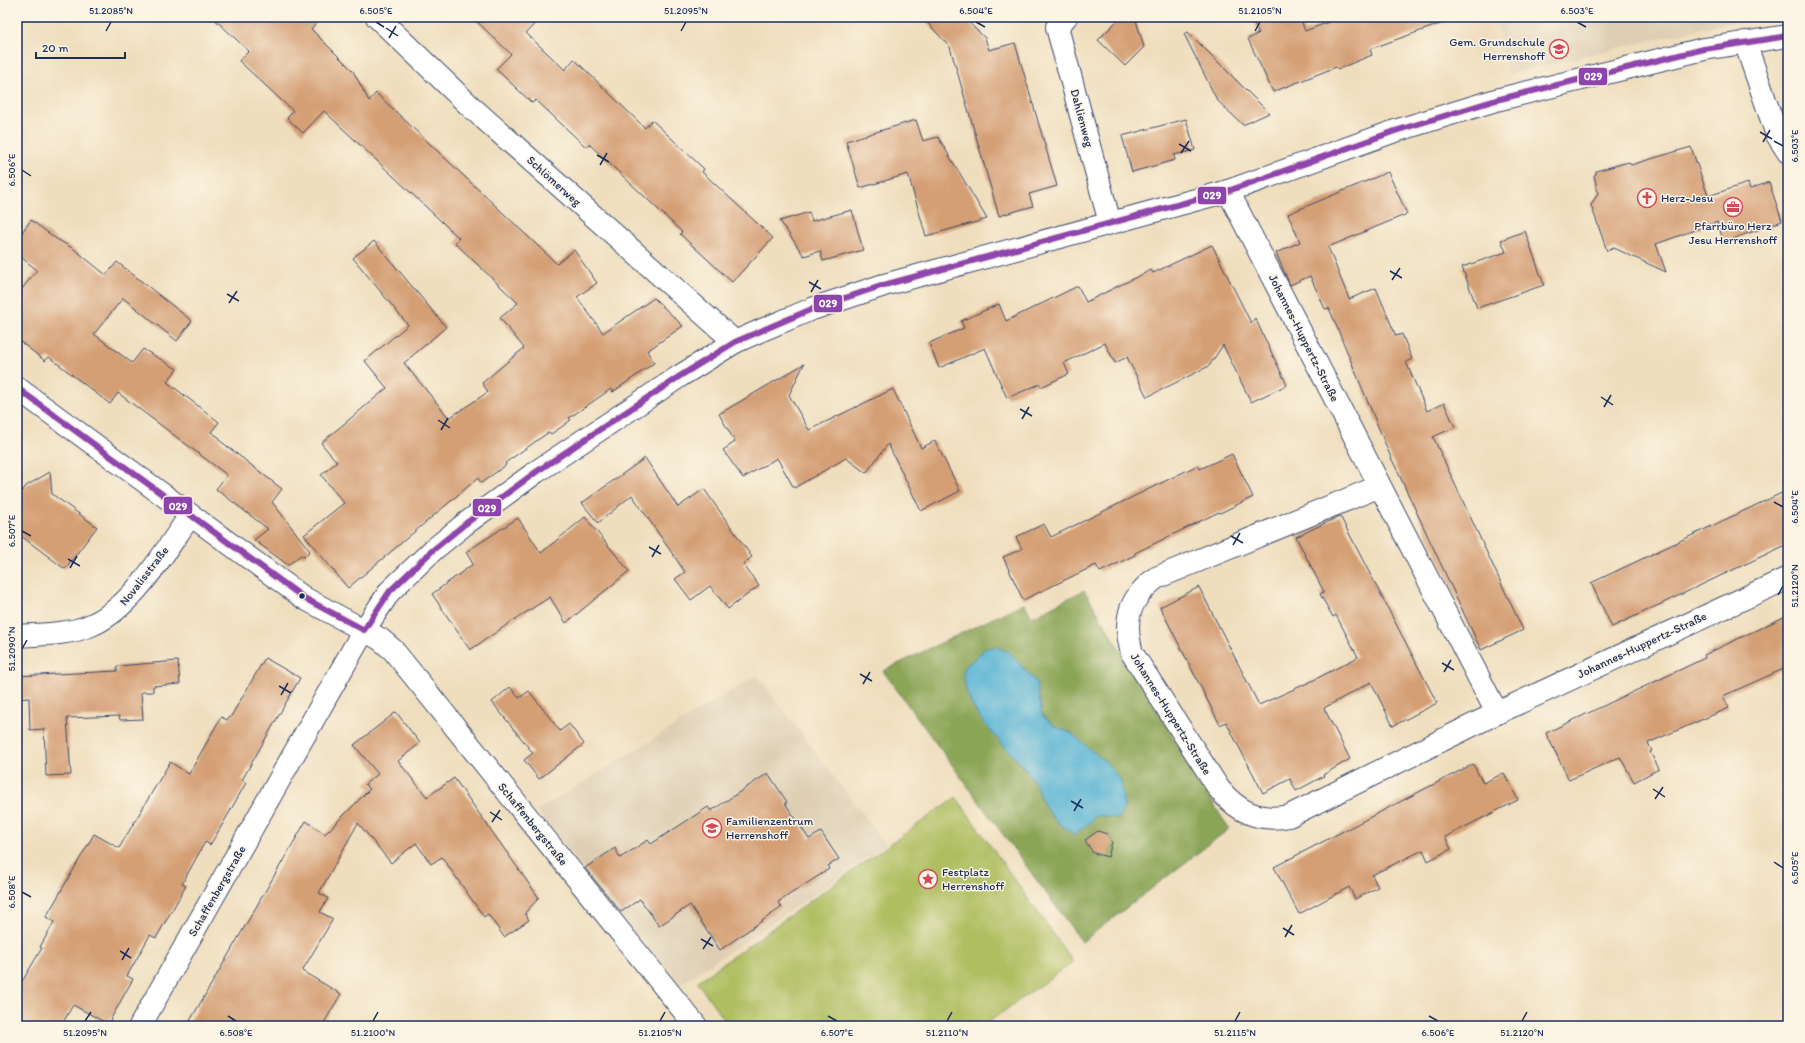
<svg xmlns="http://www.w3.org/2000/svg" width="1805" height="1043" font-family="Itim,sans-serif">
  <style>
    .built { fill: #decfb4 }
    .green { fill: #afbe61; stroke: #657660 }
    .forest { fill: #8ba557; stroke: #536a5a; fill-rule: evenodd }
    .water { fill: #56b3d4; stroke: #387199 }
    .building { fill: #d49f74 }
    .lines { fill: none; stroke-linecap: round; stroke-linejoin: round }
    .minor-casing { stroke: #3b496c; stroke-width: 24 }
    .minor { stroke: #fff; stroke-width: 22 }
    .bus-1-casing { stroke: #fcf5e5; stroke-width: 9 }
    .bus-1 { stroke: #8e44ad; stroke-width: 6 }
    .ticks { fill: none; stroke: #1b2f5e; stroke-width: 1.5 }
    .bus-dot { fill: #1b2f5e; stroke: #fcf5e5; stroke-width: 1.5 }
    .labels { text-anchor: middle; stroke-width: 3; stroke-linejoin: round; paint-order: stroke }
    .poi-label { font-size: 12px; fill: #1b2f5e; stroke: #fcf5e5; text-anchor: start }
    .street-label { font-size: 12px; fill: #1b2f5e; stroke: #fcf5e5 }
    .line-badge { stroke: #fcf5e5; stroke-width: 1.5 }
    .badge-label { font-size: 11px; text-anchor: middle; font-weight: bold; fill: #fff }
    .neatline { fill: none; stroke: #1b2f5e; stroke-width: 1.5 }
    .ticks-label { font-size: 10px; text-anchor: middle; fill: #1b2f5e }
  </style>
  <rect width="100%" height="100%" fill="#fcf5e5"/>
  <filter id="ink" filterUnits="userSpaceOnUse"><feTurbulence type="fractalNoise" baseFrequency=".025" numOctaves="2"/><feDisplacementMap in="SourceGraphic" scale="8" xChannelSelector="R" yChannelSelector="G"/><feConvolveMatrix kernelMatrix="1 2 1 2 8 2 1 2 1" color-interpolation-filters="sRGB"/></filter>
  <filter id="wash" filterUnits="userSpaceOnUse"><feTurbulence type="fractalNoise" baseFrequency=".012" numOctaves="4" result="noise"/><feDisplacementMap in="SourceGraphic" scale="16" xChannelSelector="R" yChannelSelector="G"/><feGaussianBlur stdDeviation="0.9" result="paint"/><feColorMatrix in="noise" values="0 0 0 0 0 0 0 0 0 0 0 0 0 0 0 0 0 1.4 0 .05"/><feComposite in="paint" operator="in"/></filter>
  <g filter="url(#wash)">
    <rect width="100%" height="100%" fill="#efdebd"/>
    <g class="built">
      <polygon points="1495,17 1770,17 1721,24 1508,74"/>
      <polygon points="757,675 886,845 677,987 537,811"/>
    </g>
    <polygon class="green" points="956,797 1073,962 983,1026 729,1026 697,982"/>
    <path class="forest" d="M 1084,590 L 1229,829 L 1082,942 L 883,671 L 1024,603 L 1032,617 ZM 996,647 L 1009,652 L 1036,682 L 1042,715 L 1054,726 L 1072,733 L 1075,835 L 1054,820 L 1043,803 L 1034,780 L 975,712 Z"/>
    <path class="water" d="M 996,647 L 1009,652 L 1036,682 L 1042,715 L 1054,726 L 1071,733 L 1108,764 L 1121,781 L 1124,807 L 1119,819 L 1098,815 L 1075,835 C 1062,826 1050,817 1043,803 C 1039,796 1038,787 1033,780 C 1010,744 961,717 964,668 L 986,648 Z"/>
    <g id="blocks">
      <g class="building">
        <polygon points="212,17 322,17 311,29 353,71 369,101 376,93 557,264 574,250 597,283 577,297 603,333 654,298 683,326 647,351 654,363 613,392 611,389 569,418 571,420 560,428 551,434 549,432 505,463 506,465 481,483 478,478 348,588 304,535 344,503 321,475 337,462 321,443 387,388 365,361 408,325 353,258 374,241 446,327 404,363 449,418 488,392 482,383 524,348 500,318 518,303 455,243 459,238 324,111 303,133 287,118 293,111 239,61 249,51"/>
        <polygon points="472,17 541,17 526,33 565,70 574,59 645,128 652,120 704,169 702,172 773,238 732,282 680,234 682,232 589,144 586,147 536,100 532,103 496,69 511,54"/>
        <polygon points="922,17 963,17 985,38 989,50 1015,43 1057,186 1029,194 1033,206 999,216 950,47"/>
        <polygon points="1121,17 1135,17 1144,47 1125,66 1098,40"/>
        <polygon points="1251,17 1300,17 1305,31 1342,17 1451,17 1451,20 1370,49 1372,55 1338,69 1336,67 1273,92 1248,39 1259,33"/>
        <polygon points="1188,32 1269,113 1243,125 1217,100 1184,34"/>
        <polygon points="1186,119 1195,150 1174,155 1175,160 1132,172 1122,136"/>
        <polygon points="916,120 923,141 938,137 987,219 926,236 908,174 860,188 846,141"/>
        <polygon points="1691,147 1708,196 1748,183 1750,189 1769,182 1782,221 1724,242 1717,222 1656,244 1666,272 1614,248 1607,251 1591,205 1598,193 1594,175 1596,174 1596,171 1629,162 1631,165"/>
        <polygon points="1388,172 1407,214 1328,247 1349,299 1376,288 1396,336 1402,334 1412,359 1406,362 1427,411 1444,403 1455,427 1433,437 1523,630 1481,650 1389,453 1329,308 1325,309 1310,276 1290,285 1276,253 1300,242 1288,214"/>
        <polygon points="852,210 863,250 823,261 820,251 804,256 780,221 809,212 812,221"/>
        <polygon points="31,220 55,238 74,249 106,275 117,262 192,321 177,341 123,298 94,334 132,363 143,349 177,369 167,382 219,422 211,432 220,438 219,440 282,489 272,502 310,551 304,557 301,555 288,565 254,540 268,529 216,489 227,475 118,393 110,404 49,357 45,361 17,339 17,295 37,270 17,254 17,239"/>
        <polygon points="1525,231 1544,285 1477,308 1462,267 1506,252 1501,240"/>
        <polygon points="1212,245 1251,323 1255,318 1287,385 1251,402 1223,345 1209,366 1147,397 1127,357 1115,363 1105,343 1064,363 1069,374 1041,387 1040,384 1007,398 985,348 939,368 929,343 964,328 961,321 999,304 1006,321 1078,286 1086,302 1151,270 1153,273"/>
        <polygon points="804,364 789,395 809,430 893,389 921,448 935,441 960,491 921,511 888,444 866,473 846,458 794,488 777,458 743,478 723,450 735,442 719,414"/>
        <polygon points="1232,454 1253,497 1220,513 1219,512 1135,553 1135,555 1100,572 1096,565 1023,600 1003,557 1022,549 1016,537 1044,524 1051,537 1198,465 1200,469"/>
        <polygon points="645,458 678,507 704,489 752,557 743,564 759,586 728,609 710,586 691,600 675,579 685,572 632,495 598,523 582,503"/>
        <polygon points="50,472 52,494 97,527 65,569 17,533 17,498 26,486"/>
        <polygon points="1788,490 1788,544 1612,627 1591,583"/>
        <polygon points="1340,516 1437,703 1393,726 1371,682 1324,708 1350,759 1323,775 1324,776 1296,791 1290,779 1263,793 1226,722 1220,725 1160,607 1199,587 1259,705 1312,681 1358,657 1336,615 1333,617 1320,594 1324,592 1296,537"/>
        <polygon points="585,517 629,571 566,623 550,597 511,622 470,650 432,594 473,564 466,552 518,518 541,553"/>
        <polygon points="1788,615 1788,667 1723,696 1729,708 1648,743 1652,751 1650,752 1659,769 1634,782 1620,757 1569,780 1546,733 1705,658 1704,655"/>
        <polygon points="265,658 300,678 242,780 246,783 221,827 210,845 205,842 182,884 186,886 156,938 150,935 127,976 133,979 108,1024 73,1005 61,1026 17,1026 17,990 42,948 40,947 54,922 46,917 94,834 119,848 170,762 189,774 221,717 227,720 229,717 230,718"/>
        <polygon points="178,661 180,684 153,686 153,692 141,692 143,719 120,720 119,716 67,718 71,775 46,776 44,729 30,730 29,698 17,699 17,676 117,671 117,666"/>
        <polygon points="510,687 519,698 529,691 560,731 569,724 584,744 539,779 524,760 533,753 492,702"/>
        <polygon points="396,712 420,743 398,761 427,797 454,778 539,898 525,913 529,920 504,937 488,914 484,917 442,857 431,864 416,843 391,863 358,823 319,893 328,898 320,912 333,919 302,971 341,994 322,1026 187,1026 306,821 325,834 370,789 365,784 378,774 354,745"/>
        <polygon points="1473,764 1483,783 1504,773 1518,800 1445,837 1451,849 1428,861 1423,850 1372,875 1378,887 1355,899 1349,887 1299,914 1274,867"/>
        <polygon points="768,773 787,802 785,803 809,839 821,832 839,859 828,866 829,869 778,902 782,907 720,950 690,905 659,926 640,899 621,912 585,868 615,848 620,858 648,840 651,844 708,807 711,811"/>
        <polygon points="1098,831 1107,834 1112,842 1108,857 1093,853 1085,840"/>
      </g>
    </g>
  </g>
  <g filter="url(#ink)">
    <use href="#blocks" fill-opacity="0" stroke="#3b496c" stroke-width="1"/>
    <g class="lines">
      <g class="minor-casing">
        <g id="minor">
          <polyline points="377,17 470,106 735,342"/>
          <polyline points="1066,17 1057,27 1110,223"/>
          <polyline points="1745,42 1777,135 1788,152"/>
          <path d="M 1228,191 L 1497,713 L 1289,816 C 1259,822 1238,812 1219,789 L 1132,653 C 1123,621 1128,599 1156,578 L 1380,486"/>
          <polyline points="17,388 304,598 380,639 393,650 696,1026"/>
          <path d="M 17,636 C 40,634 67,635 89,626 C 132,609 164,552 190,516"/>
          <polyline points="1497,713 1788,578"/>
          <polyline points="140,1026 364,630 390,591 433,550 465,524 536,472 680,376 735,342 762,330 812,309 884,285 1228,191 1395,131 1496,100 1704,49 1788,36"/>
        </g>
      </g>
      <use href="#minor" class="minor"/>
      <g class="bus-1-casing">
        <polyline id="bus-1" points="17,388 304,598 364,630 390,591 433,550 465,524 536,472 680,376 735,342 812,309 884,285 1228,191 1395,131 1496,100 1704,49 1788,36"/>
      </g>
      <use href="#bus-1" class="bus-1"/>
    </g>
  </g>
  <path class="ticks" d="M 376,22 L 384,27M 976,22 L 985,27M 1577,22 L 1586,27M 386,28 L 398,36M 106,31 L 111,22M 681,31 L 686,22M 1255,31 L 1260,22M 389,38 L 396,26M 1760,132 L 1772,139M 1774,141 L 1783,146M 1763,142 L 1770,130M 1179,144 L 1191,151M 1181,153 L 1189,141M 597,155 L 609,162M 600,165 L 607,153M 22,170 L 31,176M 1390,271 L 1402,278M 1392,280 L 1400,268M 809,282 L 821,289M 811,292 L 818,280M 227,294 L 239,301M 229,303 L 237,291M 1601,397 L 1613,405M 1604,407 L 1611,395M 1020,409 L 1032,416M 1022,419 L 1029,407M 438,420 L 450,428M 441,430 L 448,418M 1774,502 L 1783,507M 22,531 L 31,536M 1231,536 L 1243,543M 1233,545 L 1240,533M 649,547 L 661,554M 652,557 L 659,545M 68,559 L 80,566M 70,568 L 77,556M 1778,595 L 1783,586M 22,649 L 27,640M 1442,663 L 1454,670M 1444,672 L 1451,660M 860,674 L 872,681M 863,684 L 870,672M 279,686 L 291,693M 281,695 L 288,683M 1653,789 L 1665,797M 1655,799 L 1663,787M 1071,801 L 1083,808M 1074,811 L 1081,799M 490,812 L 502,820M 492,822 L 500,810M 1774,862 L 1783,868M 22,892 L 31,897M 1283,928 L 1294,935M 1285,937 L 1292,925M 701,939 L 713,946M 703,949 L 711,937M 120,951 L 131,958M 122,960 L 129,948M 228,1016 L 236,1021M 828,1016 L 837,1021M 1429,1016 L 1438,1021M 85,1021 L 91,1012M 373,1021 L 378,1012M 660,1021 L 665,1012M 947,1021 L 952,1012M 1235,1021 L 1240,1012M 1522,1021 L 1527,1012"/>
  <defs>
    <g id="school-ring" transform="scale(1)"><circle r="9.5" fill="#fcf5e5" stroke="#d1495b" stroke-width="1.5"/><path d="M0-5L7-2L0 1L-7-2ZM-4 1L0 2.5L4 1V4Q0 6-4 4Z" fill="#d1495b"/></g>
    <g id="church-ring" transform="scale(1)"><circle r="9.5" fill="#fcf5e5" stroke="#d1495b" stroke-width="1.5"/><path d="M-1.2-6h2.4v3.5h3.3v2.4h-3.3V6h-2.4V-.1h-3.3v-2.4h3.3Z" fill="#d1495b"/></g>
    <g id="office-ring" transform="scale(1)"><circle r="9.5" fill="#fcf5e5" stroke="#d1495b" stroke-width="1.5"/><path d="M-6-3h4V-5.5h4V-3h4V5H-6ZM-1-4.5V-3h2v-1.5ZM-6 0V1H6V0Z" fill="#d1495b"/></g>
    <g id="sight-ring" transform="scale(1)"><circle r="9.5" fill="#fcf5e5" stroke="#d1495b" stroke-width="1.5"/><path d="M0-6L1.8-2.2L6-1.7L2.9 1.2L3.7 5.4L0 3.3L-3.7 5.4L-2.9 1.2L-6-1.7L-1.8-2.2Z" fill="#d1495b"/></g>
  </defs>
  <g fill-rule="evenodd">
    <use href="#school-ring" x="1559" y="49"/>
    <use href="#church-ring" x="1647" y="198"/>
    <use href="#office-ring" x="1733" y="207"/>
    <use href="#school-ring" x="712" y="828"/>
    <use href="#sight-ring" x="928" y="879"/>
  </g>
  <circle class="bus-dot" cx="302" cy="596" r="3.5"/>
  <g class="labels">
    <g class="poi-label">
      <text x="1545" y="46" text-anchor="end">Gem. Grundschule<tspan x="1545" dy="14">Herrenshoff</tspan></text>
      <text x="1661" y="202">Herz-Jesu</text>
      <text x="1733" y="230" text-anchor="middle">Pfarrbüro Herz<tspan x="1733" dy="14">Jesu Herrenshoff</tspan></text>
      <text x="726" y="825">Familienzentrum<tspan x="726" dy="14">Herrenshoff</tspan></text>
      <text x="942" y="876">Festplatz<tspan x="942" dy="14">Herrenshoff</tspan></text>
    </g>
    <g class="street-label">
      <text transform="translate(1082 118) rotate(75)" y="4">Dahlienweg</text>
      <text transform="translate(554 181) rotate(42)" y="4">Schlömerweg</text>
      <text transform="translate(1304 338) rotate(63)" y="4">Johannes-Huppertz-Straße</text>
      <text transform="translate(144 576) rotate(-52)" y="4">Novalisstraße</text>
      <text transform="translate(1642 645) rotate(-25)" y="4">Johannes-Huppertz-Straße</text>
      <text transform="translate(1171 714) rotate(58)" y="4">Johannes-Huppertz-Straße</text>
      <text transform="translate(533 824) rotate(51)" y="4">Schaffenbergstraße</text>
      <text transform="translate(217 891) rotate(-60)" y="4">Schaffenbergstraße</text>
    </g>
  </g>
  <g class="line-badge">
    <rect x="1578" y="67" width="30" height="19" rx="4" fill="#8e44ad"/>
    <rect x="1197" y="186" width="30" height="19" rx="4" fill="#8e44ad"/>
    <rect x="813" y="294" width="30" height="19" rx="4" fill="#8e44ad"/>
    <rect x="163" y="496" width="30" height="19" rx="4" fill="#8e44ad"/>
    <rect x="472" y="498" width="30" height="19" rx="4" fill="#8e44ad"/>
  </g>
  <g class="badge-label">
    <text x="1593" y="80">029</text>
    <text x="1212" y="199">029</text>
    <text x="828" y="307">029</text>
    <text x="178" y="510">029</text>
    <text x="487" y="512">029</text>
  </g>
  <rect width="1805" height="1043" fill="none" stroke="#fcf5e5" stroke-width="44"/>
  <path d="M36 52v6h89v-6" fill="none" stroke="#1b2f5e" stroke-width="2"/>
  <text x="42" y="52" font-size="12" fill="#1b2f5e" stroke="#fcf5e5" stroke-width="3" paint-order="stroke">20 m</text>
  <rect x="22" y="22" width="1761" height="999" class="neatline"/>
  <g class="ticks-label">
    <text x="111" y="14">51.2085°N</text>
    <text x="376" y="14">6.505°E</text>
    <text x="686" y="14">51.2095°N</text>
    <text x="976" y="14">6.504°E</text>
    <text x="1260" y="14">51.2105°N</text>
    <text x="1577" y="14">6.503°E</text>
    <text transform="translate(1794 146) rotate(-90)" y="4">6.503°E</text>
    <text transform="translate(11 170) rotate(-90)" y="4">6.506°E</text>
    <text transform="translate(1794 507) rotate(-90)" y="4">6.504°E</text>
    <text transform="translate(11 531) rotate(-90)" y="4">6.507°E</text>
    <text transform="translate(1794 586) rotate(-90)" y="4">51.2120°N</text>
    <text transform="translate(11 649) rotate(-90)" y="4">51.2090°N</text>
    <text transform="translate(1794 868) rotate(-90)" y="4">6.505°E</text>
    <text transform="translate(11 892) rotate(-90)" y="4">6.508°E</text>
    <text x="85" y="1036">51.2095°N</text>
    <text x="236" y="1036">6.508°E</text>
    <text x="373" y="1036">51.2100°N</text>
    <text x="660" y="1036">51.2105°N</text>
    <text x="837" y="1036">6.507°E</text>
    <text x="947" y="1036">51.2110°N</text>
    <text x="1235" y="1036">51.2115°N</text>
    <text x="1438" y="1036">6.506°E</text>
    <text x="1522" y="1036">51.2120°N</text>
  </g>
</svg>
